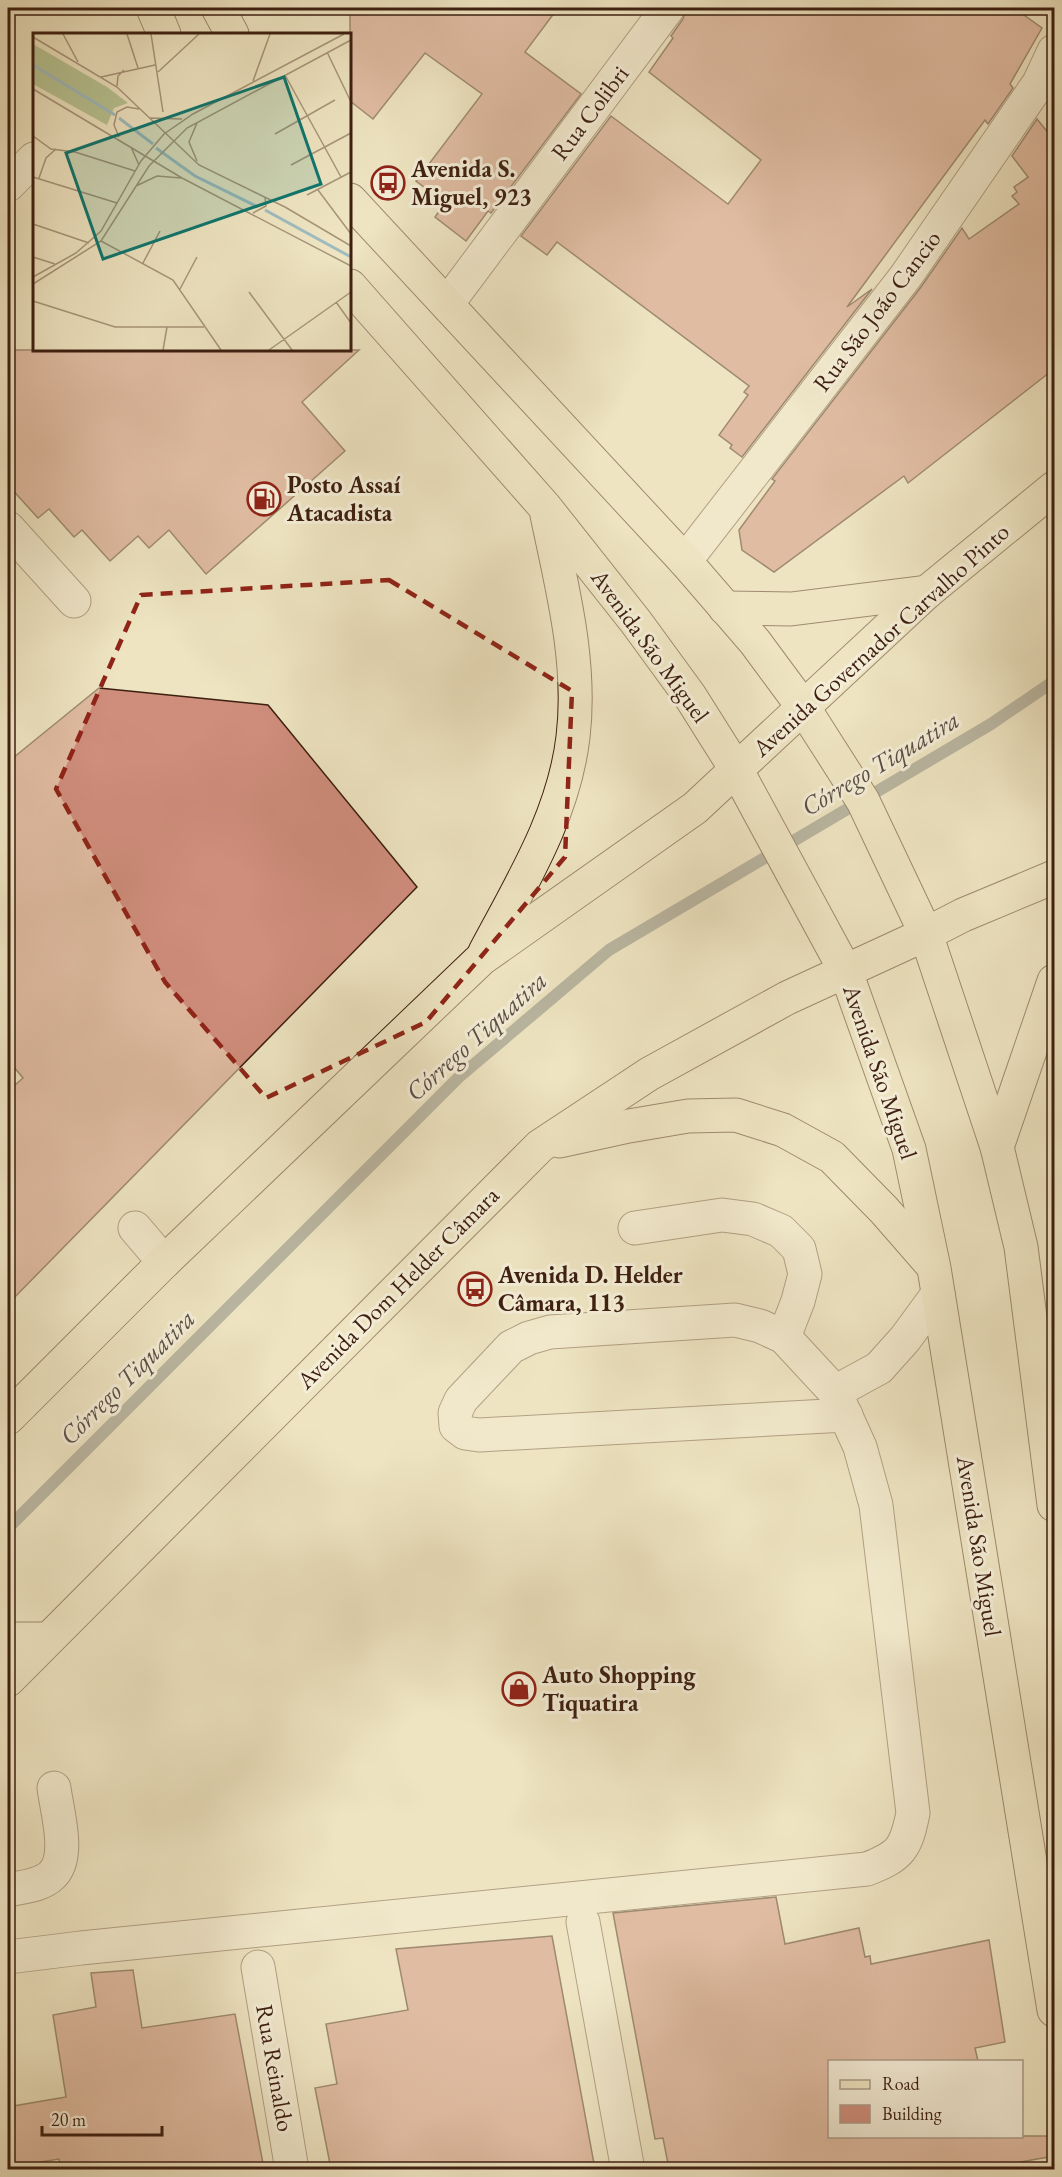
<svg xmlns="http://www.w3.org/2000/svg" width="1062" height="2177" font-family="'EB Garamond',serif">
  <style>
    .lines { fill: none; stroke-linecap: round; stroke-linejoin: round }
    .stream { stroke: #787d79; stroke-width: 12 }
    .building { fill: #cf8d7c; stroke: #3d1f10; stroke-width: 1.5 }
    .minor-casing { stroke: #69503c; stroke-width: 35 }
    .major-casing { stroke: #3d1f10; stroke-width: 35 }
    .minor { stroke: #f4edd7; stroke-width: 33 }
    .major { stroke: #eee4c1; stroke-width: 33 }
    .marked { fill: none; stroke: #8f2418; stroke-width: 4.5; stroke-dasharray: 12 8; stroke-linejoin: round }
    .labels { text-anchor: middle; stroke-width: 6; stroke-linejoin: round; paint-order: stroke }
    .street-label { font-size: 24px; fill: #3d1f10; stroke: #f4edd7 }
    .poi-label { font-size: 24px; font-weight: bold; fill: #3d1f10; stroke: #f4edd7; text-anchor: start }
    .water-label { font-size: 26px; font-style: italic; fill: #5a4e45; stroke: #f4edd7 }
    .inset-river { fill: none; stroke: #9fbbbf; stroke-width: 3 }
    .inset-road { fill: none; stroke: #a7957a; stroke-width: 1.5 }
    .view { fill: #0f766e; fill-opacity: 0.15; stroke: #0f766e; stroke-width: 3 }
    .inset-edge { fill: none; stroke: #3d1f10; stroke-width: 3 }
  </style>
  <rect width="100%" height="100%" fill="#eee4c1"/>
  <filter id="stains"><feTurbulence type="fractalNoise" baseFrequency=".00333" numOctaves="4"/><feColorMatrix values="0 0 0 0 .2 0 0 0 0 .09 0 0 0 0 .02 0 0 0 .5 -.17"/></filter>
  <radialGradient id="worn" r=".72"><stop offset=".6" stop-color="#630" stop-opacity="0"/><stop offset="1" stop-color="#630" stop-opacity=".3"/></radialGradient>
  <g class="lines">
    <polyline class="stream" points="8,1528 459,1077 609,950 991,724 1054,681"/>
  </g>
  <g class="building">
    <polygon points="350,8 558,8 525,52 581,94 491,213 488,211 466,241 435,217 445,203 416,181 482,94 425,53 373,119 350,101"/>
    <polygon points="686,8 1014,8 1042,28 1010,84 1013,88 988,124 985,120 847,307 872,289 742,457 730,448 732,445 719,435 748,395 744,392 749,386 557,242 547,255 521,236 611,116 728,204 761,160 649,72 673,38 671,36 683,19"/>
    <polygon points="1037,119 1054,140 1054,369 908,483 904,476 774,572 742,550 739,530 775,481 772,479 921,287 962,228 969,239 1019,204 1012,196 1017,192 1014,187 1028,177 1012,156"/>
    <polygon points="8,350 359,350 302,402 345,451 206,574 169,530 149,548 138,536 110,561 82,530 74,537 49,509 38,518 8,485"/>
    <polygon points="99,688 268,705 417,887 8,1304 8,1091 23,1078 8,1060 8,762"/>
    <polygon points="776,1897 785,1944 859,1928 865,1957 870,1956 871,1964 989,1940 1005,2042 975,2048 978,2061 830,2061 830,2136 1054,2136 1054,2156 982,2169 669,2169 663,2138 655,2139 613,1913"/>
    <polygon points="552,1936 595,2169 331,2169 315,2088 337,2084 326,2024 408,2010 396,1949"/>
    <polygon points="133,1970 142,2028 235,2014 264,2169 60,2169 59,2159 15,2166 13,2155 8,2156 8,2107 66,2097 53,2015 96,2007 91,1973"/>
  </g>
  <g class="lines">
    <g class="minor-casing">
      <g id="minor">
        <polyline points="8,185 34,159"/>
        <polyline points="447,304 668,8"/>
        <polyline points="8,528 74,601"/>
        <polyline points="685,561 906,276 1039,83 1054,51"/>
        <polyline points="135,1228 164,1262"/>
        <polyline points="635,1228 722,1215 753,1219 781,1231 799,1249 805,1274 798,1301 784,1337"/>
        <polyline points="835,1392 879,1368 905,1339 938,1294"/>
        <path d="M 8,1890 C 22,1887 41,1886 52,1875 C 71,1857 57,1812 54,1788"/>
        <polyline points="583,1922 628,2170"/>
        <path d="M 8,1957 L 81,1948 L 867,1869 C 901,1856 906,1848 913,1813 L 876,1505 L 860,1447 L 835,1392 L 784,1337 L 760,1326 L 735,1320 L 550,1332 L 529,1338 L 511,1347 L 461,1400 L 455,1413 L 456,1426 L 465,1433 L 479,1435 L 846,1415"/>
        <polyline points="258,1967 292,2170"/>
      </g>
    </g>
    <g class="major-casing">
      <g id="major">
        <polyline points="153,8 164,34"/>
        <polyline points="218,8 232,34"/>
        <polyline points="350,200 685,561 755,642 803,707 863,801 926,934 997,1147 1021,1247 1054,1505"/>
        <polyline points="350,286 545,507 636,622 690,696 736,769 846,972 909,1149 934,1268 1054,2010"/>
        <polyline points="725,608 791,609 927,592"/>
        <path d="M 485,952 C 521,884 564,815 573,737 C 582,663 562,587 547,515"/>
        <polyline points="560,1141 629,1126 688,1116 736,1115 783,1130 832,1157 884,1210 932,1265"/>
        <polyline points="997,1147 1054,981"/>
        <polyline points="8,1418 164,1262 481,959 695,808 927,592 1054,488"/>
        <polyline points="8,1639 47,1639"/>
        <polyline points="8,1680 540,1146 649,1074 787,998 926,934 963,915 1054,877"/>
      </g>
    </g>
    <use href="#minor" class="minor"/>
    <use href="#major" class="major"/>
  </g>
  <path d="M0 0H1062V2177H0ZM 389,580 L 572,691 L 565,857 L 426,1022 L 266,1098 L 165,982 L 56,789 L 141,595 Z" fill="#eee4c1" fill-opacity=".55" fill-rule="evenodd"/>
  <path class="marked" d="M 389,580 L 572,691 L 565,857 L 426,1022 L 266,1098 L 165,982 L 56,789 L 141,595 Z"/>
  <defs>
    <g id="bus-ring" transform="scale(1.725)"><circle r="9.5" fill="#f4edd7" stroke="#8f2418" stroke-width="1.5"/><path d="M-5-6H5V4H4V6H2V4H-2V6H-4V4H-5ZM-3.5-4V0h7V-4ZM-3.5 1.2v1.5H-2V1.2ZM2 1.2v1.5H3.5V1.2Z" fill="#8f2418"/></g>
    <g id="fuel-ring" transform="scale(1.725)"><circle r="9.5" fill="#f4edd7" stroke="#8f2418" stroke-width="1.5"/><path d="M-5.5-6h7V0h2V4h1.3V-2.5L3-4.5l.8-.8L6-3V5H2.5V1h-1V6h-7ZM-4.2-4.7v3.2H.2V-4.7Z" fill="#8f2418"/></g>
    <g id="shop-ring" transform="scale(1.725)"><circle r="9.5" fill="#f4edd7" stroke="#8f2418" stroke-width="1.5"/><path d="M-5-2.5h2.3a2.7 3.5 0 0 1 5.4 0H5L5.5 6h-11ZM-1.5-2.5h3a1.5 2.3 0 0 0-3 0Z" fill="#8f2418"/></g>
  </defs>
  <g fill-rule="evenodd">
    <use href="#bus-ring" x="388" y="183"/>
    <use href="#fuel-ring" x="264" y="499"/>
    <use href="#bus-ring" x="475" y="1289"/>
    <use href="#shop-ring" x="519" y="1689"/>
  </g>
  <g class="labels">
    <g class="street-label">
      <text transform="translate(590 113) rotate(-53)" y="8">Rua Colibri</text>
      <text transform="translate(877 311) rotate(-53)" y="8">Rua São João Cancio</text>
      <text transform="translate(881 640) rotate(-42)" y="8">Avenida Governador Carvalho Pinto</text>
      <text transform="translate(650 646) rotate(54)" y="8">Avenida São Miguel</text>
      <text transform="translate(880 1072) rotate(71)" y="8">Avenida São Miguel</text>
      <text transform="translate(398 1288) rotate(-45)" y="8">Avenida Dom Helder Câmara</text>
      <text transform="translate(979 1546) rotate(81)" y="8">Avenida São Miguel</text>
      <text transform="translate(275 2068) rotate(80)" y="8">Rua Reinaldo</text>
    </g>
    <g class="poi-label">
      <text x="411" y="177">Avenida S.<tspan x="411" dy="28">Miguel, 923</tspan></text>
      <text x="287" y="493">Posto Assaí<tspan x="287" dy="28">Atacadista</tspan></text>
      <text x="498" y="1283">Avenida D. Helder<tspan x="498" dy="28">Câmara, 113</tspan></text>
      <text x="542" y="1683">Auto Shopping<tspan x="542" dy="28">Tiquatira</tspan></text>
    </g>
    <g class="water-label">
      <text transform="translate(880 763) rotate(-31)" y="9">Córrego Tiquatira</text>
      <text transform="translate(476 1036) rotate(-42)" y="9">Córrego Tiquatira</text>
      <text transform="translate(127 1377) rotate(-45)" y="9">Córrego Tiquatira</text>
    </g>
  </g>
  <g transform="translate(33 33)">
    <rect width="318" height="318" fill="#eee4c1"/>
    <path d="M 0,11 L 74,54 L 95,70 L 81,75 L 74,92 L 0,51 Z" fill="#b8c493"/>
    <path class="inset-river" d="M 0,32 L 82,82M 86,85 L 120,111M 123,115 L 162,143 L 225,174M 232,177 L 318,224"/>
    <path class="inset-road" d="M 30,1 L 45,29M 94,1 L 105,35M 118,1 L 130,79M 0,4 L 84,54 L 166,132 L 252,174 L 318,213M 294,19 L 318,69M 125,39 L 166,1M 252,42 L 308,144M 68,44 L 122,32M 220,48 L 237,1M 84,53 L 85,43 L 91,37M 0,56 L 149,145 L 318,233M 117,85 L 149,86M 242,101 L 302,67M 0,103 L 18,116 L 42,119 L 102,138M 86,104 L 81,92 L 84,79 L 94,74 L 106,76M 98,114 L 106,132M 164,128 L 156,109 L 164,90M 258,132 L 318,100M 0,144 L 84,170M 6,145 L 13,125 L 23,116M 103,153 L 124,143 L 148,145M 285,157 L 318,201M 274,162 L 318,139M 220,180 L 233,173 L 232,165M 0,191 L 56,210M 68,208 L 140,247 L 188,317M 0,224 L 22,231M 110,230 L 127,198M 0,244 L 43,220 L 68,198 L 108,128 L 131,101 L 160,81 L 311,1M 0,251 L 68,208 L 116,133 L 154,95 L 318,7M 147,256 L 164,224M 216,259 L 259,317M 0,268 L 82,294 L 171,294M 303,269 L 318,290M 130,317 L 134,294M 236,317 L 318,259"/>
    <path class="view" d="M 251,44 L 288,151 L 70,226 L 33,120 Z"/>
    <rect width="318" height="318" class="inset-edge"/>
  </g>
  <rect width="1062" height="2177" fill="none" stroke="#eee4c1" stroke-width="30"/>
  <rect x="9" y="9" width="1044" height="2159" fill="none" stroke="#3d1f10" stroke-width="3"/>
  <rect x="15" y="15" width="1032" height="2147" fill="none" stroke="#3d1f10" stroke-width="1.5"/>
  <rect x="828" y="2060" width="195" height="78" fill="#f4edd7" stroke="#ab9b87" stroke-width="1.5"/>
  <rect x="840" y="2080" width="30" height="9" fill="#eee4c1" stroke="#ab9b87" stroke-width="1.5"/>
  <text x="882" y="2090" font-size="18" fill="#3d1f10">Road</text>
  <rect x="840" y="2105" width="30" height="18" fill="#cf8d7c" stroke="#ab9b87" stroke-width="1.5"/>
  <text x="882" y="2120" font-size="18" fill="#3d1f10">Building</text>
  <path d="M42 2126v9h120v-9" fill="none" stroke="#3d1f10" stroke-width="3"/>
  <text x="51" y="2126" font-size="18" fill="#3d1f10" stroke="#f4edd7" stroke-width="4.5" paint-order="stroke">20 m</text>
  <rect width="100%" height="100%" filter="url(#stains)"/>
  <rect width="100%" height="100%" fill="url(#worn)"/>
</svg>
